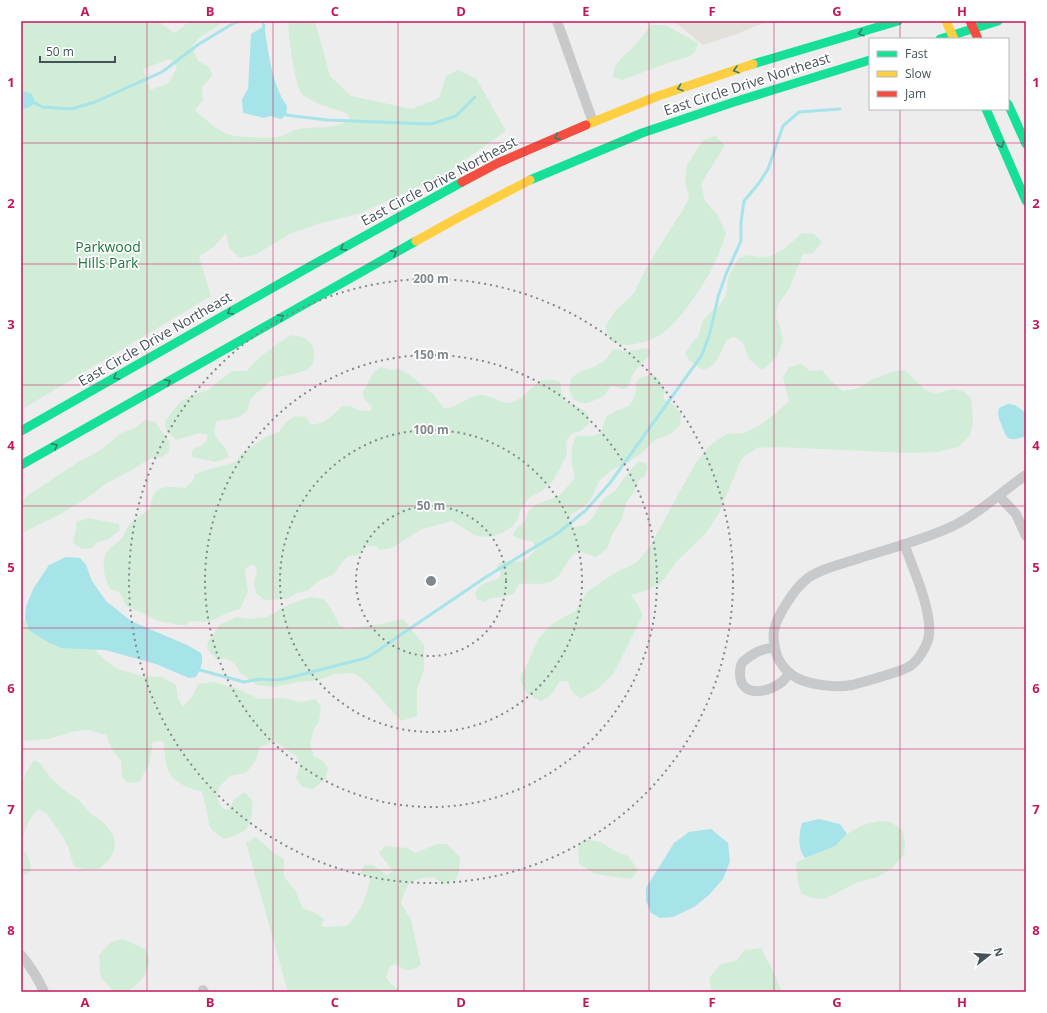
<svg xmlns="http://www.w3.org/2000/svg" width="1047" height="1013" font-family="'Open Sans',sans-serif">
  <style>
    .commercial { fill: #e3dfda }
    .green { fill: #d1edd8; fill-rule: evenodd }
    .water { fill: #a6e4ea }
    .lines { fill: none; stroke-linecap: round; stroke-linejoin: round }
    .stream { stroke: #a6e4ea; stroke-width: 3 }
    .street { stroke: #c7c9cb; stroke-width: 10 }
    .fast { stroke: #16e098; stroke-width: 9 }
    .slow { stroke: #ffcf43; stroke-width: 9 }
    .jam { stroke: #f24e42; stroke-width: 9 }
    .oneway { stroke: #377d6c }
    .grid { fill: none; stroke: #c2185b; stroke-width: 1; stroke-opacity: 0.55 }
    .ring { fill: none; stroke: #80888d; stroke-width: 2; stroke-dasharray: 2 4 }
    .labels { text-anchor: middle; stroke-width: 3.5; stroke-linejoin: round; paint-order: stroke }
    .street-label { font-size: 14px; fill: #455259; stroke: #fff }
    .park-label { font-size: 14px; fill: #18773d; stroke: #fff }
    .centre { fill: #80888d; stroke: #fff; stroke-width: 2 }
    .ring-label { font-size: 12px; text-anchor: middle; font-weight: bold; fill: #80888d; stroke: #fff; stroke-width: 3.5; stroke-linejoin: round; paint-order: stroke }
    .neatline { fill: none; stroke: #c2185b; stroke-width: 1.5 }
    .grid-label { font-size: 13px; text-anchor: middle; font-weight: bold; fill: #c2185b }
  </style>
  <rect width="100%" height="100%" fill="#eeeded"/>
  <polygon class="commercial" points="674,21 768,21 734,35 703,45"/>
  <g class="green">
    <path d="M 21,21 L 162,21 L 163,25 L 174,33 L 184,26 L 187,21 L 226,21 L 200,37 L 192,46 L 198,61 L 208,66 L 213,75 L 202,87 L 203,100 L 195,110 C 204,118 215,129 227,134 C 235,137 270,139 279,137 C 286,135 292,130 299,129 C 316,126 337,130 350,119 L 348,114 C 335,109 316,104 304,96 C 294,89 290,41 288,27 L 290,21 L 315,21 L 330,76 L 351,96 L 412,109 L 439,98 L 446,76 L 458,70 L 476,78 L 506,131 L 443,175 L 361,213 L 318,224 L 290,234 L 255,255 L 240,258 L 229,248 L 226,233 L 214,247 L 199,256 L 211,296 L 21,410 ZM 170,59 L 177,67 L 169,83 L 150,90 L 143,69 Z"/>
    <path d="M 651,25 L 665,25 L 698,43 L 695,52 L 690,56 L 668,63 L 622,80 L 613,77 C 613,62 624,57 633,47 C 640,40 645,32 651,25 Z"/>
    <path d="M 715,136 L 725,145 L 701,184 L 705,201 L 717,214 L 726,233 C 718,265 689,312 663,333 C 654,340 637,345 626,345 C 621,345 615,342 611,341 L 605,327 L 615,311 L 634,293 L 644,272 L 659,247 L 684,208 L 689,198 L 685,181 L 687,165 L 703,140 Z"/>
    <path d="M 802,233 L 814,234 L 822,242 L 813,253 L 803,254 L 789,289 L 777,306 L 776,318 L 780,326 L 783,342 L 776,358 L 762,370 L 750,360 L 742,342 L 734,337 L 727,340 C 720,353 718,365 703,370 L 690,361 L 685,354 L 691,344 L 698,336 L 703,320 L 711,312 L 719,306 L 726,295 L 728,278 L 738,259 L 749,255 C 773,263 786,247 802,233 Z"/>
    <path d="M 291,335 L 304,337 L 312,344 C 322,378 293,370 272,380 C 267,383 263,389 258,392 C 251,398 248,401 248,410 C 238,420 231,419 217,421 C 208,441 226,440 229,457 L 216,462 L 191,457 L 193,449 L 201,446 L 207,440 L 207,435 L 200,433 L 176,440 L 166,431 L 165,421 L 181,401 L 196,394 L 208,390 L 232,371 L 247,371 C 259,356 275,345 291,335 Z"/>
    <path d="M 646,348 L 650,350 L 650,356 C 644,361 636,368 632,376 C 630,380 630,383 627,388 L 622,389 L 615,386 L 610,387 L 603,397 C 588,401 591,407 574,400 L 569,389 L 571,378 L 578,373 L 587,369 L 592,368 L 605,360 L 613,350 L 619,349 L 624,352 Z"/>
    <polygon points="801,364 810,371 822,370 831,381 843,391 859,388 873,379 891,372 905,370 924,389 935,394 952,389 963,391 971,398 973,420 970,436 958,447 937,452 909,453 775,447 757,448 742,458 719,513 706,533 679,559 660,584 645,591 631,595 638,605 643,615 614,673 598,689 581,698 573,693 567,681 560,681 551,695 541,701 527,694 520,680 538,639 552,624 575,611 587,592 616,572 636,563 649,548 695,464 709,446 726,434 743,433 757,427 776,413 789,401 783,377 789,367"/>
    <path d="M 381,367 L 391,370 L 399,369 L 409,374 L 433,394 L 444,408 C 458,409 466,395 481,395 C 492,395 504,406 513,402 C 533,394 535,372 560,382 C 561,387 561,396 565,400 C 574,410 591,405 589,424 L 581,431 L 572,433 L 566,442 L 567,455 L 553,481 L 543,490 L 529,498 L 521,509 L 517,520 L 513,526 L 504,532 L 494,536 L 483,537 L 474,535 L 452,521 L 422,529 L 392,548 L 380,550 L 374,546 L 367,546 L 363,550 L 356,556 L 349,556 L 343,561 L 333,575 L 320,580 L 307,591 L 297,593 L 288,599 L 264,600 L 256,593 L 254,582 L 257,570 L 255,566 L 251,565 L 247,567 L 245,572 L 248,592 L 240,609 L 227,613 L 209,622 L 190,621 L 186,625 L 179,625 L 159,621 L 126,606 C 122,596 122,591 110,589 C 104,576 99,560 110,548 C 113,545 117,543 120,540 C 125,535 126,527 132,522 C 137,517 144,514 150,509 C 153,485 163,486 185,488 L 192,482 L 195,474 C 209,468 223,467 237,461 L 239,456 L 257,443 L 267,436 L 279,432 L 285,423 L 295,416 L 306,417 L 310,424 C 323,426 333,415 342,406 L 351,406 L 357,410 L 370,411 L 372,407 L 364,399 L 363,392 L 373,373 Z"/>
    <path d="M 653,375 L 659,379 L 665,391 L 663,399 L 674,405 L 681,414 L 680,426 L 670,434 L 655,440 L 642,453 L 630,461 L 612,470 L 600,480 L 591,499 L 584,507 L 572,514 L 568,522 L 574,527 L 585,525 L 593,517 L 603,499 L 616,490 L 629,471 L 639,461 L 646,463 L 648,469 L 645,476 L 639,480 L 633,494 L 627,501 L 621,521 L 612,535 L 608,547 L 602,553 L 596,557 L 579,551 C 565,557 565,576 550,582 C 540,586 529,582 519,584 L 514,593 L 508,596 L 491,598 L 484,602 L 477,599 L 475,593 C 477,590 479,587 481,585 C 488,580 497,583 501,574 L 500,571 L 496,567 L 498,564 C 504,561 507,562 514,562 C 523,563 532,556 536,548 L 533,542 C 527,540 519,540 513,536 L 513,533 L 516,529 L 524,522 L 529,510 L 537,504 L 559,496 L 575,478 C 571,463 569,450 576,436 C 586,434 591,438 601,433 L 606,417 L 616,411 L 629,406 C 634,398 637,392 636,383 L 641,377 Z"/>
    <polygon points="145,420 155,422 170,442 169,452 162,457 151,458 132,470 105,484 90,496 61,514 42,523 21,534 21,500 78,462 99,451 121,433 135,428"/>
    <polygon points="88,518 119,524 120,530 107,540 97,542 92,548 82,549 73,543 77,522"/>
    <polygon points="310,597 324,599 332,610 339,625 346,629 381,624 403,619 424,645 424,670 417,690 417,716 401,721 367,683 354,673 334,674 319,680 299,682 274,687 257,685 240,673 235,664 226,659 217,659 207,649 208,641 215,633 219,625 236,617 249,619 267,617 290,604"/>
    <path d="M 21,620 L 35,622 L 89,644 L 106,661 L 118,669 L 142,676 L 162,677 L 176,685 L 178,698 L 183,707 L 193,695 L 198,684 L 214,682 L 239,689 L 259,699 L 283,698 L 301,702 L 316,699 L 321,708 L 319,721 L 313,731 L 310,744 L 314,756 L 323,761 L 328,768 L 326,779 L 313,789 L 302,787 L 296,778 L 300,765 L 296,756 L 274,741 L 260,747 L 256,760 L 246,773 L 230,776 L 219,787 L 217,798 L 222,808 L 228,810 L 235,799 L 245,792 L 253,802 L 251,818 L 246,830 L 235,836 L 224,839 C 206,828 210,825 206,808 C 205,803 203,797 202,792 C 189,788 174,784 168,770 C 165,763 165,749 163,741 L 153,742 L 149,765 L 139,782 L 127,783 L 122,777 L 121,761 L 113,751 L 106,735 L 88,730 L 75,731 L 49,739 L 21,741 Z"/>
    <path d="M 34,760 L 41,764 L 51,778 L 64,790 L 79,800 L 91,814 L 102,821 L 114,836 L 115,848 L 109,860 L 99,869 L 85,869 L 74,867 L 68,847 L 63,837 L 47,814 L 38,809 C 28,819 24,832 21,846 L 21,785 L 26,772 Z"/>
    <polygon points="879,821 891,822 903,831 905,844 904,855 892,868 878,877 858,882 825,899 813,898 801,894 798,881 796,863 814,854 835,846 847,834 863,825"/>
    <path d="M 256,837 L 275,854 L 284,859 L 284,877 L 295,890 L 303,908 L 317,914 L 324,919 L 321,927 L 347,926 C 360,913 368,896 370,877 L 360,874 L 364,865 L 373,865 L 387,875 L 393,871 L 379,853 L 385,846 L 408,848 L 415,853 L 437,844 L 447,844 L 460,857 L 459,872 L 456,879 L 444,884 L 433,877 C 410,879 408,881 401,903 L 411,920 L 421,965 C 410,972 407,972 396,964 L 390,966 L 386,976 L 391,985 L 399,989 L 399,992 L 288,992 L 246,843 Z"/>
    <polygon points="585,839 600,842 617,852 628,856 638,870 631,879 595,874 579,864 578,845"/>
    <polygon points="21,847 29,858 31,870 26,875 21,876"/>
    <path d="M 123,939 L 146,949 C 147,952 148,955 149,958 C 151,977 123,1006 107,984 C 105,982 102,979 101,977 C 99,971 100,962 99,955 L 111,942 Z"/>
    <polygon points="761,948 774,973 782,992 712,992 709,978 721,964 736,961 744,950"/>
  </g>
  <g class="water">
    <path d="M 264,26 C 269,53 271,83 287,106 L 286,115 L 281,119 L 270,116 L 264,118 L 243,113 L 242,99 L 248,89 L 251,34 Z"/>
    <polygon points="21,90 32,94 35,103 30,107 21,110"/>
    <path d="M 1008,404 L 1015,405 L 1026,413 L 1026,436 C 1011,441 1007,442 1002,426 C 999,419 997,415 999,408 Z"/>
    <path d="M 66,557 L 80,558 L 86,565 L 92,581 L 106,601 L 131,621 L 187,645 L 201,653 C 204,663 201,668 196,677 L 189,678 L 156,664 L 105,650 L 61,648 L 44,640 L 29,630 L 25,618 L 26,607 L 33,589 L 49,565 Z"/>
    <path d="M 819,819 L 840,824 L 847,834 L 835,846 L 805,858 C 797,849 799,834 802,823 Z"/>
    <polygon points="711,829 728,843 730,861 723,879 709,895 694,907 673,917 660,918 651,913 646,901 646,888 674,843 689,832"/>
  </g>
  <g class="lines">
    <g class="stream">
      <polyline points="262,21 264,26 263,30"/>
      <polyline points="35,103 42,107 71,109 95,102 162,72 199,44 234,23 241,21"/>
      <polyline points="285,113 286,115 327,120 431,124 456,116 475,97"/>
      <polyline points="200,670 244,682 260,679 272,680 284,679 366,658 376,652 396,638 486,577 558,533 586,510 610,483 702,355 710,333 718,297 726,274 741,241 741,222 744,201 759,183 768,169 783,126 799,112 840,109"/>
    </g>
    <g class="street">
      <polyline points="557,21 593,122"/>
      <polyline points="999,496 1016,514 1026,536"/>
      <path d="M 904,544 C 913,568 932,610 929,635 C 928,645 918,661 910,666 C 906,669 901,670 896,672 C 881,677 867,681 852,685 C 837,688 810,685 797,678 C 783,670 775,657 774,641 C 772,629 777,620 783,609 C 790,598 797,586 808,578 C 821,569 838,565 854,560 C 887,549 921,541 953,526 C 980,513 1001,492 1026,475"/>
      <path d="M 774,648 C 764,648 757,651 749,657 C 747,659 743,661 742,663 C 740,666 740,672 740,675 C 741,699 771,692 783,681 C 785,679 787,676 789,673"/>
      <path d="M 21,955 C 31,967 38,978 44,992"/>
      <polyline points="203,990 204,992"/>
    </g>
    <g class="fast">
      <polyline points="940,39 998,21"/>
      <polyline points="753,64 898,21"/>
      <polyline points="1008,104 1026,144"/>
      <polyline points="986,109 1026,201"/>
      <polyline points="530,180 642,133 734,102 870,60"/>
      <polyline points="21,431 309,267 462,182"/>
      <polyline points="21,465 416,241"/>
    </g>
    <g class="slow">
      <polyline points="946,21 954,39"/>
      <polyline points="586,125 658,96 753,64"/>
      <polyline points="416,241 463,215 530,180"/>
    </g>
    <g class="jam">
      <polyline points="970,21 978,39"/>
      <polyline points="462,182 498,163 586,125"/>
    </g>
  </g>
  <defs><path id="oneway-chevron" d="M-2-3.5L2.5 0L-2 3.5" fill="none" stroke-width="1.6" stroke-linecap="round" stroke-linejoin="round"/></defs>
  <g class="oneway">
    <use href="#oneway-chevron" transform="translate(861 33) rotate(163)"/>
    <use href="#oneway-chevron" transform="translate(736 70) rotate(164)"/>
    <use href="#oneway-chevron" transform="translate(680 88) rotate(161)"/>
    <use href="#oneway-chevron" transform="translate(557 137) rotate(156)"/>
    <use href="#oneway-chevron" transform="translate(1001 145) rotate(66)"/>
    <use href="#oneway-chevron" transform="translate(343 248) rotate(151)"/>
    <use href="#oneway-chevron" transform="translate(394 253) rotate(-29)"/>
    <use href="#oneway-chevron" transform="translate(230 312) rotate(150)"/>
    <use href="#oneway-chevron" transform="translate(281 317) rotate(-31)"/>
    <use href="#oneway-chevron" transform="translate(116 377) rotate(150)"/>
    <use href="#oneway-chevron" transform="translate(168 382) rotate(-29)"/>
    <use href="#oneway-chevron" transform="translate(55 446) rotate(-29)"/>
  </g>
  <path class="grid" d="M 147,21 L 147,992M 273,21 L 273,992M 398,21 L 398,992M 524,21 L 524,992M 649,21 L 649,992M 774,21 L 774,992M 900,21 L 900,39M 900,109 L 900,992M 21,143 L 1026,143M 21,264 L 1026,264M 21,385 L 1026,385M 21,506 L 1026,506M 21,628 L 1026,628M 21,749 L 1026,749M 21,870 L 1026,870"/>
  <g class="ring">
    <circle cx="431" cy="581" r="75"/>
    <circle cx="431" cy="581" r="151"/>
    <circle cx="431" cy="581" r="226"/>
    <circle cx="431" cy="581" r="302"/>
  </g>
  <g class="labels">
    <g class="street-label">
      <text transform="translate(747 84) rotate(-18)" y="5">East Circle Drive Northeast</text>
      <text transform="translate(439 181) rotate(-28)" y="5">East Circle Drive Northeast</text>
      <text transform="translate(155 339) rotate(-30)" y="5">East Circle Drive Northeast</text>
    </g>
    <g class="park-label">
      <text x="108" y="252">Parkwood<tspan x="108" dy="16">Hills Park</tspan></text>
    </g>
  </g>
  <circle cx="431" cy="581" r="6" class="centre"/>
  <g class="ring-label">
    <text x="431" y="283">200 m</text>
    <text x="431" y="359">150 m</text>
    <text x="431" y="434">100 m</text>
    <text x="431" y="510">50 m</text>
  </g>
  <rect width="1047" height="1013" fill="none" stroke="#ffffff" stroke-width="44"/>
  <rect x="869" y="38" width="140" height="72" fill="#ffffff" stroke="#b5babd"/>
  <rect x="877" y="51" width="20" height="6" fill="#16e098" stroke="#b5babd"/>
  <text x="905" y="58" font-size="12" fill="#455259">Fast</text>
  <rect x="877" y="71" width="20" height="6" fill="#ffcf43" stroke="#b5babd"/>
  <text x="905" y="78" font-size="12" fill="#455259">Slow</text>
  <rect x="877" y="91" width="20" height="6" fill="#f24e42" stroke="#b5babd"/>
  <text x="905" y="98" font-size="12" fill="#455259">Jam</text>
  <g transform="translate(989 955) rotate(73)" stroke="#ffffff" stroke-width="3" paint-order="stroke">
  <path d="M0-3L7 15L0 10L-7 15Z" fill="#455259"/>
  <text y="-6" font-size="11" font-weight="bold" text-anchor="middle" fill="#455259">N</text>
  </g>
  <path d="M40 56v6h75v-6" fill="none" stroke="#455259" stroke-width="2"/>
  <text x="46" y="56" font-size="12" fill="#455259" stroke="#ffffff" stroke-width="3" paint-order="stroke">50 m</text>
  <rect x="22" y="22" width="1003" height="969" class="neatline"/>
  <g class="grid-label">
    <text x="85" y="16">A</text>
    <text x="210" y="16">B</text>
    <text x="335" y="16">C</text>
    <text x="461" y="16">D</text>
    <text x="586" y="16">E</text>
    <text x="712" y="16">F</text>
    <text x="837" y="16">G</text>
    <text x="962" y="16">H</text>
    <text x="11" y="87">1</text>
    <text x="1036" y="87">1</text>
    <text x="11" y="208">2</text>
    <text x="1036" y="208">2</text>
    <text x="11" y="329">3</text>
    <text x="1036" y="329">3</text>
    <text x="11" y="450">4</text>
    <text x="1036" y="450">4</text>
    <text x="11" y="572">5</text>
    <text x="1036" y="572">5</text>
    <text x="11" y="693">6</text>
    <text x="1036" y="693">6</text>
    <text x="11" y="814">7</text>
    <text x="1036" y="814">7</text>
    <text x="11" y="935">8</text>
    <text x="1036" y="935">8</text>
    <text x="85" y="1007">A</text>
    <text x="210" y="1007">B</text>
    <text x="335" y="1007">C</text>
    <text x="461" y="1007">D</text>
    <text x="586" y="1007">E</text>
    <text x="712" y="1007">F</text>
    <text x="837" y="1007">G</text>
    <text x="962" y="1007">H</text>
  </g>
</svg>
